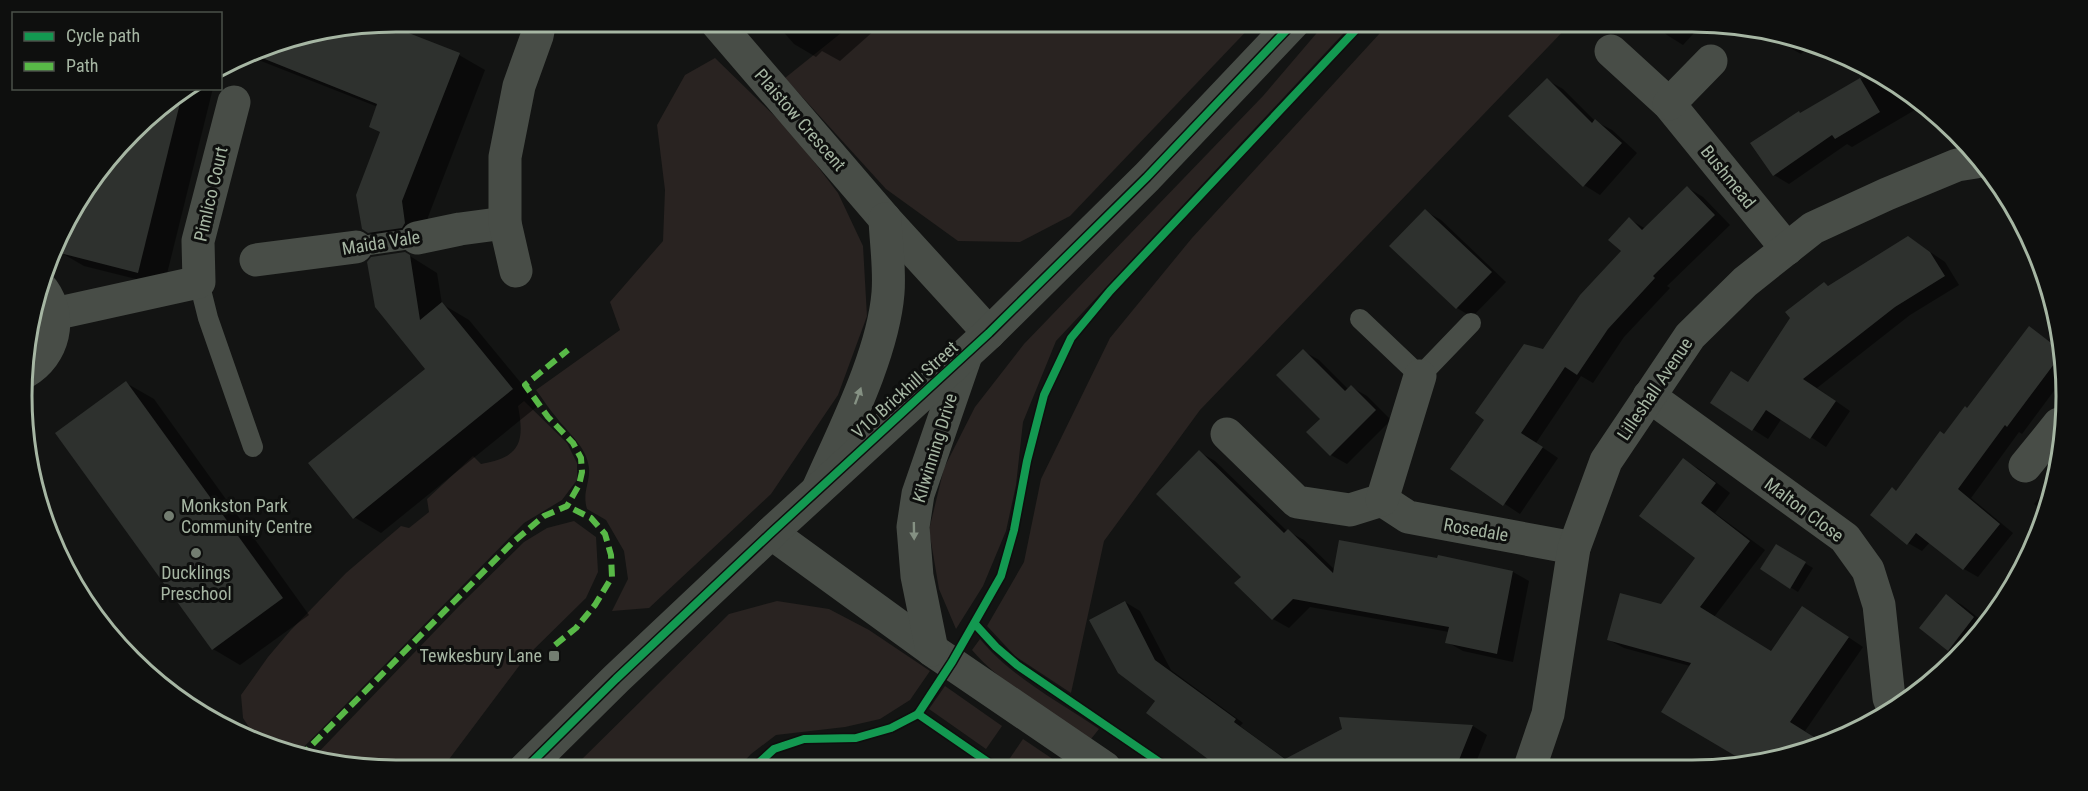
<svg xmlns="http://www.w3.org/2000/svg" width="2088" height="791" font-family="'Roboto Condensed',sans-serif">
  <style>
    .green { fill: #292321 }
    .shadow { fill: #0007 }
    .building { fill: #2e312e }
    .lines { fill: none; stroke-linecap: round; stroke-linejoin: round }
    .service { stroke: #484d47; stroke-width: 20 }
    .minor { stroke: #484d47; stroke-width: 33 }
    .tertiary { stroke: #484d47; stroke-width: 33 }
    .quiet { stroke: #58b947; stroke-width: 6; stroke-dasharray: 12 6; stroke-linecap: butt }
    .cycleway-casing { stroke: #0e0f0e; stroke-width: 11 }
    .cycleway { stroke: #139951; stroke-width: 8 }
    .oneway { fill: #859183 }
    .poi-dot { fill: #737d71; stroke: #0e0f0e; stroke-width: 2 }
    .labels { text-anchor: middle; stroke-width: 6; stroke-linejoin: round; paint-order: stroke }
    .street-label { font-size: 18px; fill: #a6b6a3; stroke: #0e0f0e }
    .poi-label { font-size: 18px; fill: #a6b6a3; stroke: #0e0f0e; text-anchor: start }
    .rim { fill: none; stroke: #a6b6a3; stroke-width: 3 }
  </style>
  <rect width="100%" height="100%" fill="#131413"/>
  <g class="green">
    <polygon points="856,21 1256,21 1070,216 1020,242 958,241 886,189 785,78"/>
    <polygon points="1327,21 1355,21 1056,341 1023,422 1016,485 1006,531 983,586 956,629 939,589 929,530 944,468 975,407 1024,344 1263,96"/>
    <polygon points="1391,21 1573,21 1200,410 1104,541 1071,693 1015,656 987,626 1024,562 1041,479 1110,338 1192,238"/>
    <path d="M 715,58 L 792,133 L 838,193 L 863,246 L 867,316 L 838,395 L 771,494 L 649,608 L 612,611 L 628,579 L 624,551 L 606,520 L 587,509 C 582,492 590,484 589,468 C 587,447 568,433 556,417 C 549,409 543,399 536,390 L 620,330 L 610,302 L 663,241 L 665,190 L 657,125 L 685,75 Z"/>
    <path d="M 524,401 L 567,443 L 577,463 L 577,480 L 562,500 L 524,523 L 295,756 L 254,735 L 243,718 L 241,695 L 268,657 L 290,631 L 346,573 L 401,526 L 409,528 L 429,512 L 427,499 L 473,456 L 481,464 C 520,457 525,443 518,406 Z"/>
    <polygon points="574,521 596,537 598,572 586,598 525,658 441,770 395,770 312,759 461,604 524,542 547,528"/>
    <polygon points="777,601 829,609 869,630 930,671 910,700 880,719 845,727 776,735 751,754 737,769 571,770 729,614"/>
    <path d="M 980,639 C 1010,676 1059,702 1099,729 L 1091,739 C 1051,712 1004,687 972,650 Z"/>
    <polygon points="945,686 1002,726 986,749 929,709"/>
    <polygon points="1023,739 1066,768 1013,769 1006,764"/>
  </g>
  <g class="shadow">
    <polygon points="774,21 885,21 840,61 822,51 816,57 794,44"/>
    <polygon points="1652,21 1692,21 1704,22 1683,45 1667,35"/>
    <polygon points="377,24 459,55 485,70 428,217 431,239 395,247 363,229 382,133 378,107 248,56 275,41"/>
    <polygon points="1771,31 1790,34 1810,44 1801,54 1785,45"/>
    <polygon points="1870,74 1921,99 1925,104 1852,147 1847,144 1789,184 1774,175 1802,114"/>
    <polygon points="1547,80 1563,89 1595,121 1612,130 1637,153 1600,195 1584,185"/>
    <polygon points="193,88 213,88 164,286 84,266 58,251 71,209 149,114"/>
    <polygon points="1688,188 1703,197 1730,225 1667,286 1670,288 1624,337 1593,383 1581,376 1536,443 1558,458 1520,514 1452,469 1623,251 1629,219 1646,229"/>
    <polygon points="1425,211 1441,220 1506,282 1472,317 1457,308"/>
    <polygon points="1908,237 1945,262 1959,285 1910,315 1817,388 1850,411 1826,447 1782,418 1768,439 1712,403 1749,383 1824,283 1830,287"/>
    <polygon points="2029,244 2035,263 2027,258"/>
    <polygon points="405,253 437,273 442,304 469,320 539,405 381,533 354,517 427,369"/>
    <polygon points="2029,328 2064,351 2062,380 2022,434 2019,432 1971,498 2013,533 1978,577 1964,569 1930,542 1922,551 1908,543 1897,492 1968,409"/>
    <polygon points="1303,351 1319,360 1349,390 1351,387 1367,396 1391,420 1347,464 1331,455 1308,432 1322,419"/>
    <polygon points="126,383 154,399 309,615 240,665 213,649"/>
    <polygon points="1199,452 1215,461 1287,531 1304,540 1335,570 1438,560 1439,557 1513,572 1529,581 1513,662 1463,651 1447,642 1449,632 1310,607 1289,628 1273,619 1237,583 1243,577"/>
    <polygon points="1683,460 1699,469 1730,493 1715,513 1765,550 1714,617 1772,653 1817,616 1863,647 1805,731 1822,742 1751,764 1725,747 1690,666 1624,648 1609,640 1661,605 1697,558"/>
    <polygon points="2055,479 2054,493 2045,513 2034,504"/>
    <polygon points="1776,546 1813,568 1798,592 1790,587"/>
    <polygon points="1946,596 1962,605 1986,624 1957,657 1921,628"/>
    <polygon points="1125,602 1140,611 1171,670 1243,723 1240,726 1287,760 1344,730 1341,719 1473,726 1487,735 1474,767 1233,768 1227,744 1157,701"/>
    <polygon points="909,762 921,769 853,769 853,764"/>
  </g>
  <g class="building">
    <polygon points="383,23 460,53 402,201 405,223 402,228 368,233 362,229 356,195 380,132 369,127 377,104 252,54 275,41"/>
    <polygon points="1547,78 1592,123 1595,119 1622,143 1583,187 1508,116"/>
    <polygon points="1860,78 1880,112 1835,139 1832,135 1773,176 1750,143 1799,111 1800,113"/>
    <polygon points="182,95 138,273 56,252 71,209 149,114"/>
    <polygon points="1687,186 1715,215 1653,276 1655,278 1608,329 1577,375 1565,367 1521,433 1543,447 1503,506 1450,469 1484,420 1475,413 1524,344 1543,349 1580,295 1621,251 1608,240 1629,217 1642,230"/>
    <polygon points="1425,209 1492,272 1456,309 1389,246"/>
    <polygon points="1908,236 1930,252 1945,276 1895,307 1803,379 1836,401 1810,439 1766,410 1752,431 1710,403 1731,371 1748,382 1790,318 1785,312 1824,282 1828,286"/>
    <polygon points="405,252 410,255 420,320 442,302 513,389 353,519 308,463 425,369 375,307 367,262 371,257"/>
    <polygon points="2029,326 2063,352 2007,427 2005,425 1958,489 2000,524 1963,570 1916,533 1907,545 1870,515 1892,487 1896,491 1940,431 1944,434 1965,406 1967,408"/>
    <polygon points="1303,349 1345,391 1351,385 1376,410 1330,456 1306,432 1320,419 1276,375"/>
    <polygon points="126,381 283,598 212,650 55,433"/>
    <polygon points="1199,450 1284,533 1288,529 1333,573 1339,540 1437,558 1438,555 1513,571 1497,654 1445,643 1449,627 1293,599 1272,620 1234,583 1241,577 1156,494"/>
    <polygon points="1683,458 1716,483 1701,503 1750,541 1700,607 1771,651 1802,606 1849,637 1790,722 1822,742 1749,764 1661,712 1691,663 1607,640 1620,593 1661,604 1695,558 1639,516"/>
    <polygon points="1776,544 1806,562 1790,589 1760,569"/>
    <polygon points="1946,594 1974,617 1948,651 1919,628"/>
    <polygon points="1125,601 1155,660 1236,719 1234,722 1285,759 1342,729 1339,717 1473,725 1457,765 1442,767 1220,768 1146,713 1155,701 1118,673 1089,620"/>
  </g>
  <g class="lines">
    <g class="service">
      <polyline points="356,247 417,238"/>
      <polyline points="199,282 208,318 253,447"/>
      <polyline points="1360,319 1420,376 1471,323"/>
    </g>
    <g class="minor">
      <polyline points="715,21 885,219 989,333"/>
      <polyline points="1611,51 1669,104 1787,249"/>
      <polyline points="1669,104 1711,61"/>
      <polyline points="417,238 460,229 505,223"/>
      <polyline points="256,260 356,247"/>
      <polyline points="516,271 505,223 505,157 519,86 537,36 540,21"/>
      <polyline points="54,314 199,282 198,241 234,102"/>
      <path d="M 25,372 C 54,355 63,318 43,290"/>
      <polyline points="1649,396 1845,538 1868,570 1879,605 1889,698 1893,708"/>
      <polyline points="1227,434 1297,502 1350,510 1382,500 1408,517 1574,548"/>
      <polyline points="2025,466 2059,424"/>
      <path d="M 818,489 C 843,432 883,355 888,293 C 890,269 886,243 885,219"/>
      <polyline points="1382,500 1420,376"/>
      <polyline points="771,533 932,650 1105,768"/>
      <polyline points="932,650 917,576 913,527 918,494 966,355"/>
      <polyline points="1530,767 1548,714 1574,548 1606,461 1690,336 1745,282 1813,228 1887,194 1957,165 1976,162"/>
    </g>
    <polyline class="tertiary" points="524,770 616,679 771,533 989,333 1147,177 1295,21"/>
    <g class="quiet">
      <polyline points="555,645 576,628 595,605 612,577 611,555 605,534 591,518 567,506"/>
      <polyline points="300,757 512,543 544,516 567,506 579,485 582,472 581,458 573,443 548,417 525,385 568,350"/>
    </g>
    <g class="cycleway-casing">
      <g id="cycleway">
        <polyline points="975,624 996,647 1017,665 1168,768"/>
        <polyline points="918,714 998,769"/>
        <polyline points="752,769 774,749 804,739 856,738 891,728 918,714 952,662 1001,576 1014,530 1027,461 1044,395 1071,338 1110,291 1364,21"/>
        <polyline points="524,770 616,679 771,533 989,333 1147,177 1295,21"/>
      </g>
    </g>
    <use href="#cycleway" class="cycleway"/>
  </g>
  <defs><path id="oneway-solid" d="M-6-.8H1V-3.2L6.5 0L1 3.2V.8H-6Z" transform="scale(1.5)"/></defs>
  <g class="oneway">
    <use href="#oneway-solid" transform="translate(858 396) rotate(-70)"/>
    <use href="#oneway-solid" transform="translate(914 531) rotate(89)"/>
  </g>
  <g class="poi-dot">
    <circle cx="169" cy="516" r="6"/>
    <circle cx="196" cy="553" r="6"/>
    <rect x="548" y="650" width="12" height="12" rx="3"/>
  </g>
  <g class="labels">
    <g class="street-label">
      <text transform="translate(800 120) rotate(49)" y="6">Plaistow Crescent</text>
      <text transform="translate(1728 177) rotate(51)" y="6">Bushmead</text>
      <text transform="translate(211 194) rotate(-77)" y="6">Pimlico Court</text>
      <text transform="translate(381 243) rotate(-9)" y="6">Maida Vale</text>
      <text transform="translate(1655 389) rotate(-56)" y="6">Lilleshall Avenue</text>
      <text transform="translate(905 390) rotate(-42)" y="6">V10 Brickhill Street</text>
      <text transform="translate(935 448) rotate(-73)" y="6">Kilwinning Drive</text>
      <text transform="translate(1804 510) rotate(37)" y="6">Malton Close</text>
      <text transform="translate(1476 530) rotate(10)" y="6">Rosedale</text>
    </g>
    <g class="poi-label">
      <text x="181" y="512">Monkston Park<tspan x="181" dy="21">Community Centre</tspan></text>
      <text x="196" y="579" text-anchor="middle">Ducklings<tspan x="196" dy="21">Preschool</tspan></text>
      <text x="542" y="662" text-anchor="end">Tewkesbury Lane</text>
    </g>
  </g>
  <path d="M0 0H2088V791H0ZM396 32H1692A364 364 0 0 1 2056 396V396A364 364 0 0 1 1692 760H396A364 364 0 0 1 32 396V396A364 364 0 0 1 396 32Z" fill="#0e0f0e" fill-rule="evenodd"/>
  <path class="rim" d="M396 32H1692A364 364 0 0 1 2056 396V396A364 364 0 0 1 1692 760H396A364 364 0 0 1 32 396V396A364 364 0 0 1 396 32Z"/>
  <rect x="12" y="12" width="210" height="78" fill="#0e0f0e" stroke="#4b524a" stroke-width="1.5"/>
  <rect x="24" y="32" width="30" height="9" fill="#139951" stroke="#4b524a" stroke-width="1.5"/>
  <text x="66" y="42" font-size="18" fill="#a6b6a3">Cycle path</text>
  <rect x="24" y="62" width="30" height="9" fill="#58b947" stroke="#4b524a" stroke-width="1.5"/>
  <text x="66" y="72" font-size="18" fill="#a6b6a3">Path</text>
</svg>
